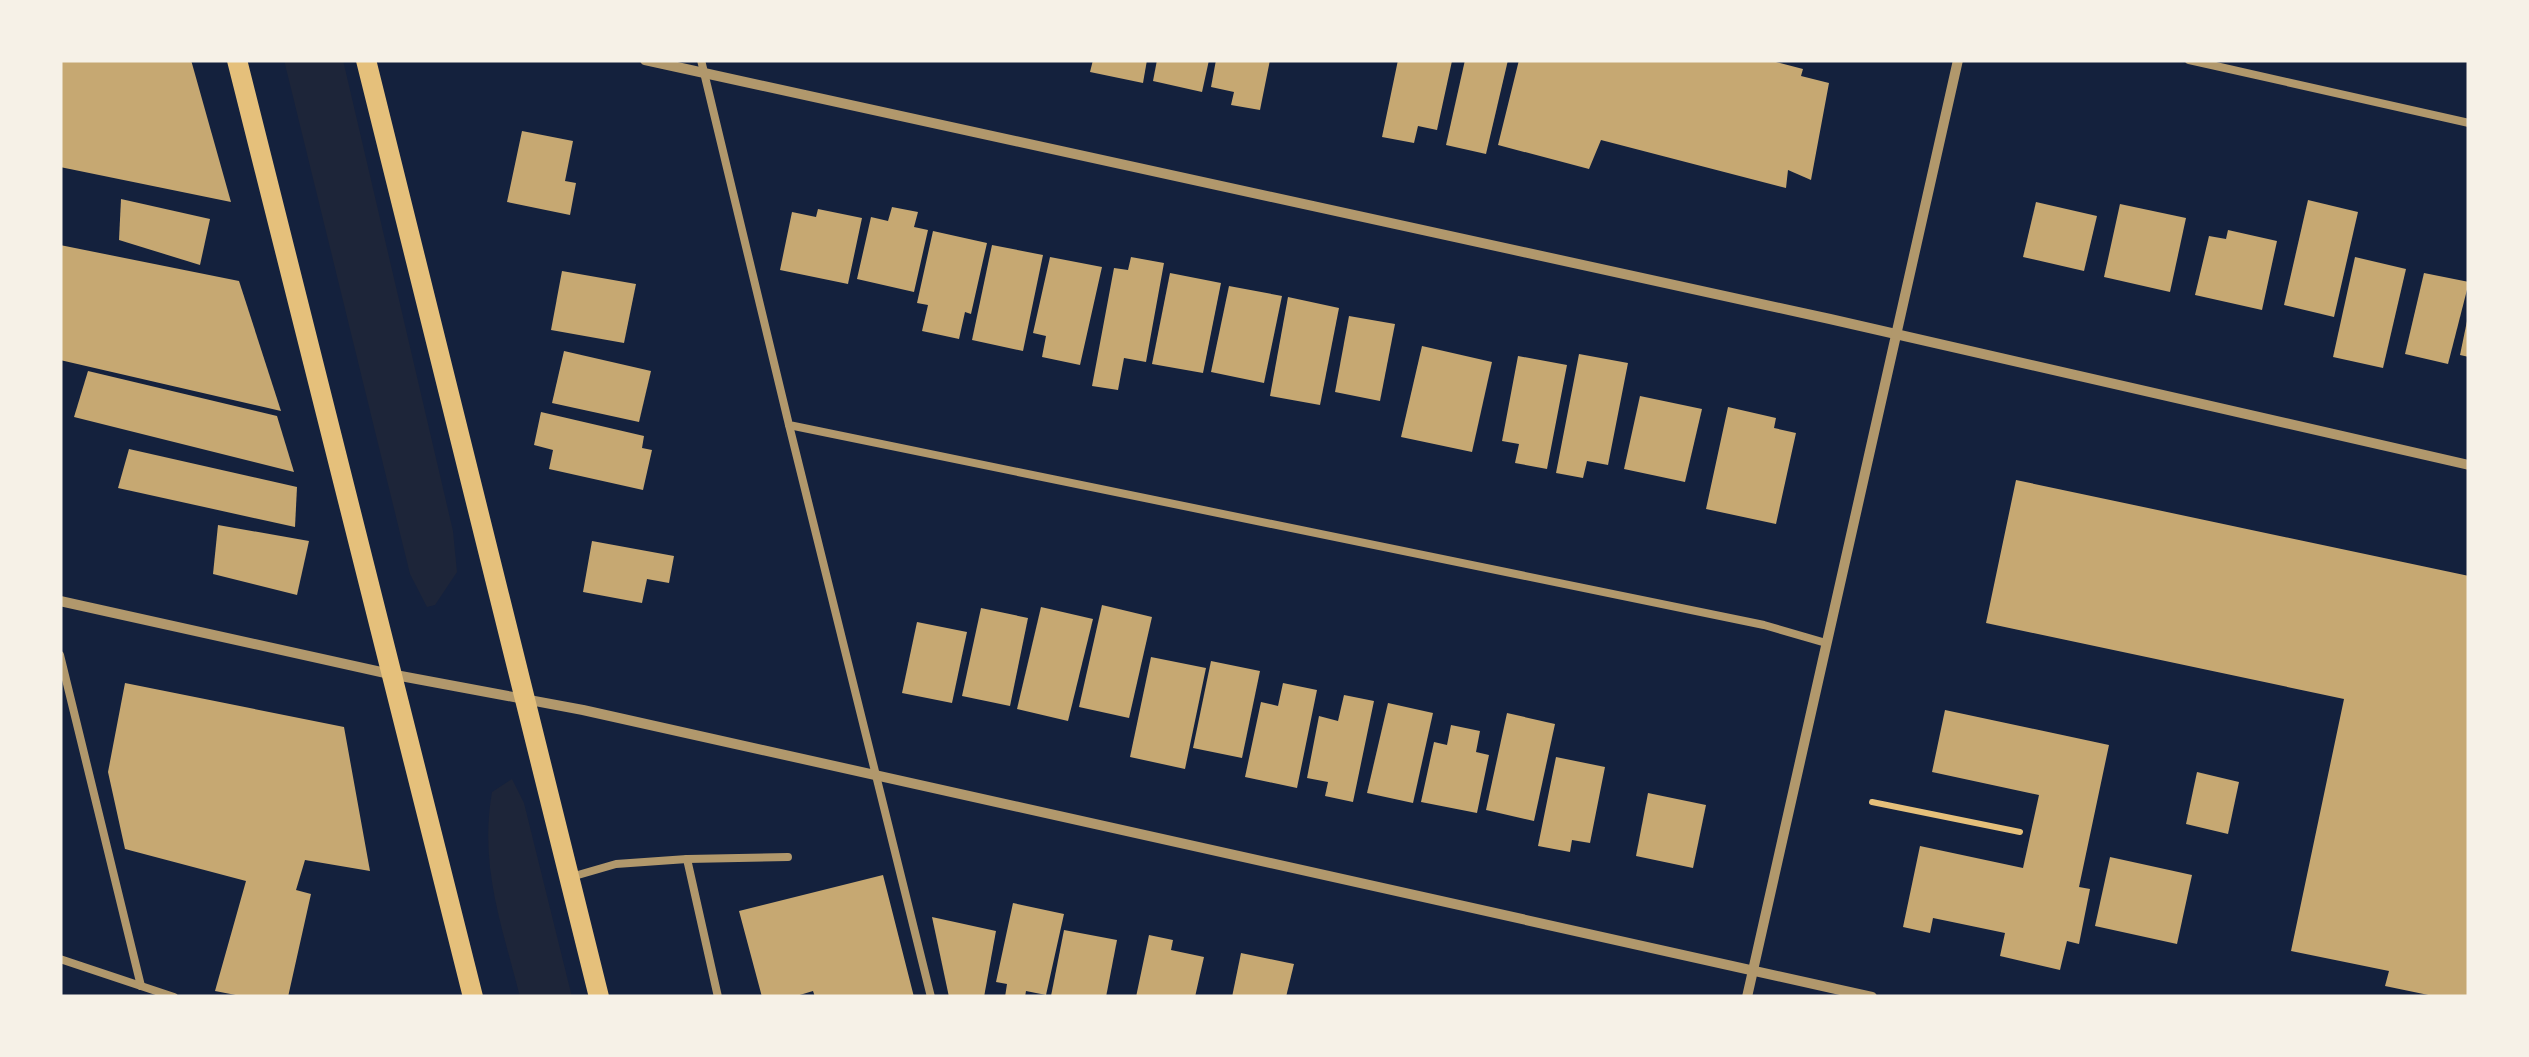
<svg xmlns="http://www.w3.org/2000/svg" width="2529" height="1057" font-family="'Noto Sans',sans-serif">
  <style>
    .green { fill: #1d2539 }
    .building { fill: #c6a872 }
    .lines { fill: none; stroke-linecap: round; stroke-linejoin: round }
    .path { stroke: #e5c07b; stroke-width: 6 }
    .service { stroke: #b1986c; stroke-width: 8 }
    .minor { stroke: #b1986c; stroke-width: 10 }
    .secondary { stroke: #e5c07b; stroke-width: 20 }
  </style>
  <rect width="100%" height="100%" fill="#14213d"/>
  <g class="green">
    <polygon points="284,60 343,60 453,531 457,572 435,605 427,607 410,574"/>
    <path d="M 512,779 L 524,803 L 572,997 L 520,997 C 502,926 479,866 492,792 Z"/>
  </g>
  <g class="building">
    <polygon points="60,60 191,60 231,202 60,167"/>
    <polygon points="1093,60 1147,60 1143,83 1090,72"/>
    <polygon points="1157,60 1209,60 1202,92 1153,81"/>
    <polygon points="1216,60 1270,60 1260,110 1231,105 1234,92 1211,87"/>
    <polygon points="1398,60 1452,61 1437,130 1418,126 1414,143 1382,137"/>
    <polygon points="1465,60 1508,60 1486,154 1446,145"/>
    <polygon points="1519,60 1768,60 1803,69 1801,76 1829,83 1811,180 1788,170 1786,188 1601,140 1589,169 1498,145"/>
    <polygon points="522,131 573,141 565,181 576,183 570,215 507,202"/>
    <polygon points="121,199 210,219 200,265 119,240"/>
    <polygon points="2308,200 2358,212 2334,317 2284,305"/>
    <polygon points="2036,202 2097,216 2084,271 2023,257"/>
    <polygon points="2120,204 2186,218 2170,292 2104,277"/>
    <polygon points="892,207 918,212 914,227 928,230 914,292 857,279 871,217 888,221"/>
    <polygon points="818,209 862,218 848,284 780,270 792,212 816,217"/>
    <polygon points="2228,230 2277,241 2262,310 2195,295 2209,236 2226,239"/>
    <polygon points="933,231 987,243 971,314 965,312 959,339 922,331 928,305 917,303"/>
    <polygon points="60,245 239,281 281,411 60,360"/>
    <polygon points="992,245 1043,255 1023,351 972,340"/>
    <polygon points="1050,257 1102,267 1080,365 1042,357 1046,336 1033,333"/>
    <polygon points="1131,257 1164,263 1146,362 1124,358 1118,390 1092,386 1114,268 1128,270"/>
    <polygon points="2355,257 2406,269 2383,368 2333,357"/>
    <polygon points="562,271 636,284 624,343 551,330"/>
    <polygon points="1170,273 1221,283 1203,373 1152,364"/>
    <polygon points="2424,273 2469,282 2448,364 2405,354"/>
    <polygon points="1229,286 1282,296 1264,383 1211,372"/>
    <polygon points="1288,297 1339,308 1320,405 1270,396"/>
    <polygon points="1349,316 1395,324 1380,401 1335,392"/>
    <polygon points="2467,321 2469,321 2469,357 2460,355"/>
    <polygon points="1422,346 1492,362 1472,452 1401,437"/>
    <polygon points="564,351 651,371 639,422 552,403"/>
    <polygon points="1579,354 1628,363 1608,465 1587,461 1583,478 1556,473"/>
    <polygon points="1518,356 1567,365 1547,469 1515,463 1519,444 1502,441"/>
    <polygon points="88,371 277,416 294,472 74,417"/>
    <polygon points="1640,396 1702,409 1685,482 1624,469"/>
    <polygon points="1728,407 1776,418 1774,428 1796,433 1776,524 1706,509"/>
    <polygon points="541,412 644,436 642,448 652,450 643,490 549,469 553,450 534,445"/>
    <polygon points="129,449 297,487 295,527 118,488"/>
    <polygon points="2016,480 2469,576 2468,997 2438,997 2385,986 2389,971 2291,951 2344,699 1986,623"/>
    <polygon points="218,525 309,541 297,595 213,574"/>
    <polygon points="592,541 674,556 669,583 647,579 642,603 583,592"/>
    <polygon points="1102,605 1152,617 1129,718 1079,707"/>
    <polygon points="1041,607 1093,619 1068,721 1017,709"/>
    <polygon points="981,608 1028,618 1010,706 962,696"/>
    <polygon points="917,622 967,632 952,703 902,693"/>
    <polygon points="1151,657 1206,668 1185,769 1130,757"/>
    <polygon points="1211,661 1260,671 1242,758 1193,748"/>
    <polygon points="125,683 344,727 370,871 305,860 296,890 311,894 288,997 246,997 215,991 246,881 125,849 108,772"/>
    <polygon points="1283,683 1317,690 1297,788 1245,777 1261,702 1278,706"/>
    <polygon points="1344,695 1374,701 1353,802 1325,796 1328,782 1307,778 1319,716 1338,721"/>
    <polygon points="1388,703 1433,713 1413,803 1367,793"/>
    <polygon points="1945,710 2109,745 2079,887 2090,889 2079,944 2067,941 2060,970 2000,956 2005,933 1933,918 1930,933 1903,927 1920,846 2023,868 2039,795 1932,772"/>
    <polygon points="1507,713 1555,724 1534,821 1486,810"/>
    <polygon points="1451,725 1480,731 1476,752 1489,755 1477,813 1421,802 1434,742 1447,745"/>
    <polygon points="1556,757 1605,767 1590,843 1572,840 1570,852 1538,846"/>
    <polygon points="2197,772 2239,782 2228,834 2186,824"/>
    <polygon points="1648,793 1706,805 1693,868 1636,856"/>
    <polygon points="2110,857 2192,875 2177,944 2095,926"/>
    <polygon points="883,875 914,997 815,997 813,991 793,997 762,997 739,911"/>
    <polygon points="1013,903 1064,914 1046,995 1026,991 1025,997 1005,997 1007,984 996,982"/>
    <polygon points="932,917 996,931 984,997 949,997"/>
    <polygon points="1064,930 1117,940 1106,997 1051,996"/>
    <polygon points="1149,935 1173,940 1171,950 1204,957 1195,997 1136,997"/>
    <polygon points="1241,953 1294,964 1286,997 1232,997"/>
  </g>
  <g class="lines">
    <polyline class="path" points="1872,802 2020,832"/>
    <g class="service">
      <polyline points="701,60 789,425 1764,625 1826,643"/>
      <polyline points="2189,60 2469,123"/>
      <polyline points="789,425 931,997"/>
      <polyline points="60,655 141,986"/>
      <polyline points="687,859 788,857"/>
      <polyline points="571,877 616,864 687,859 718,997"/>
      <polyline points="60,959 174,997"/>
    </g>
    <g class="minor">
      <polyline points="645,60 1830,319 2469,465"/>
      <polyline points="60,601 390,674 583,710 1872,997"/>
      <polyline points="1747,997 1958,60"/>
    </g>
    <g class="secondary">
      <polyline points="237,60 473,997"/>
      <polyline points="366,60 599,997"/>
    </g>
  </g>
  <rect width="2529" height="1057" fill="none" stroke="#f6f1e7" stroke-width="125"/>
</svg>
